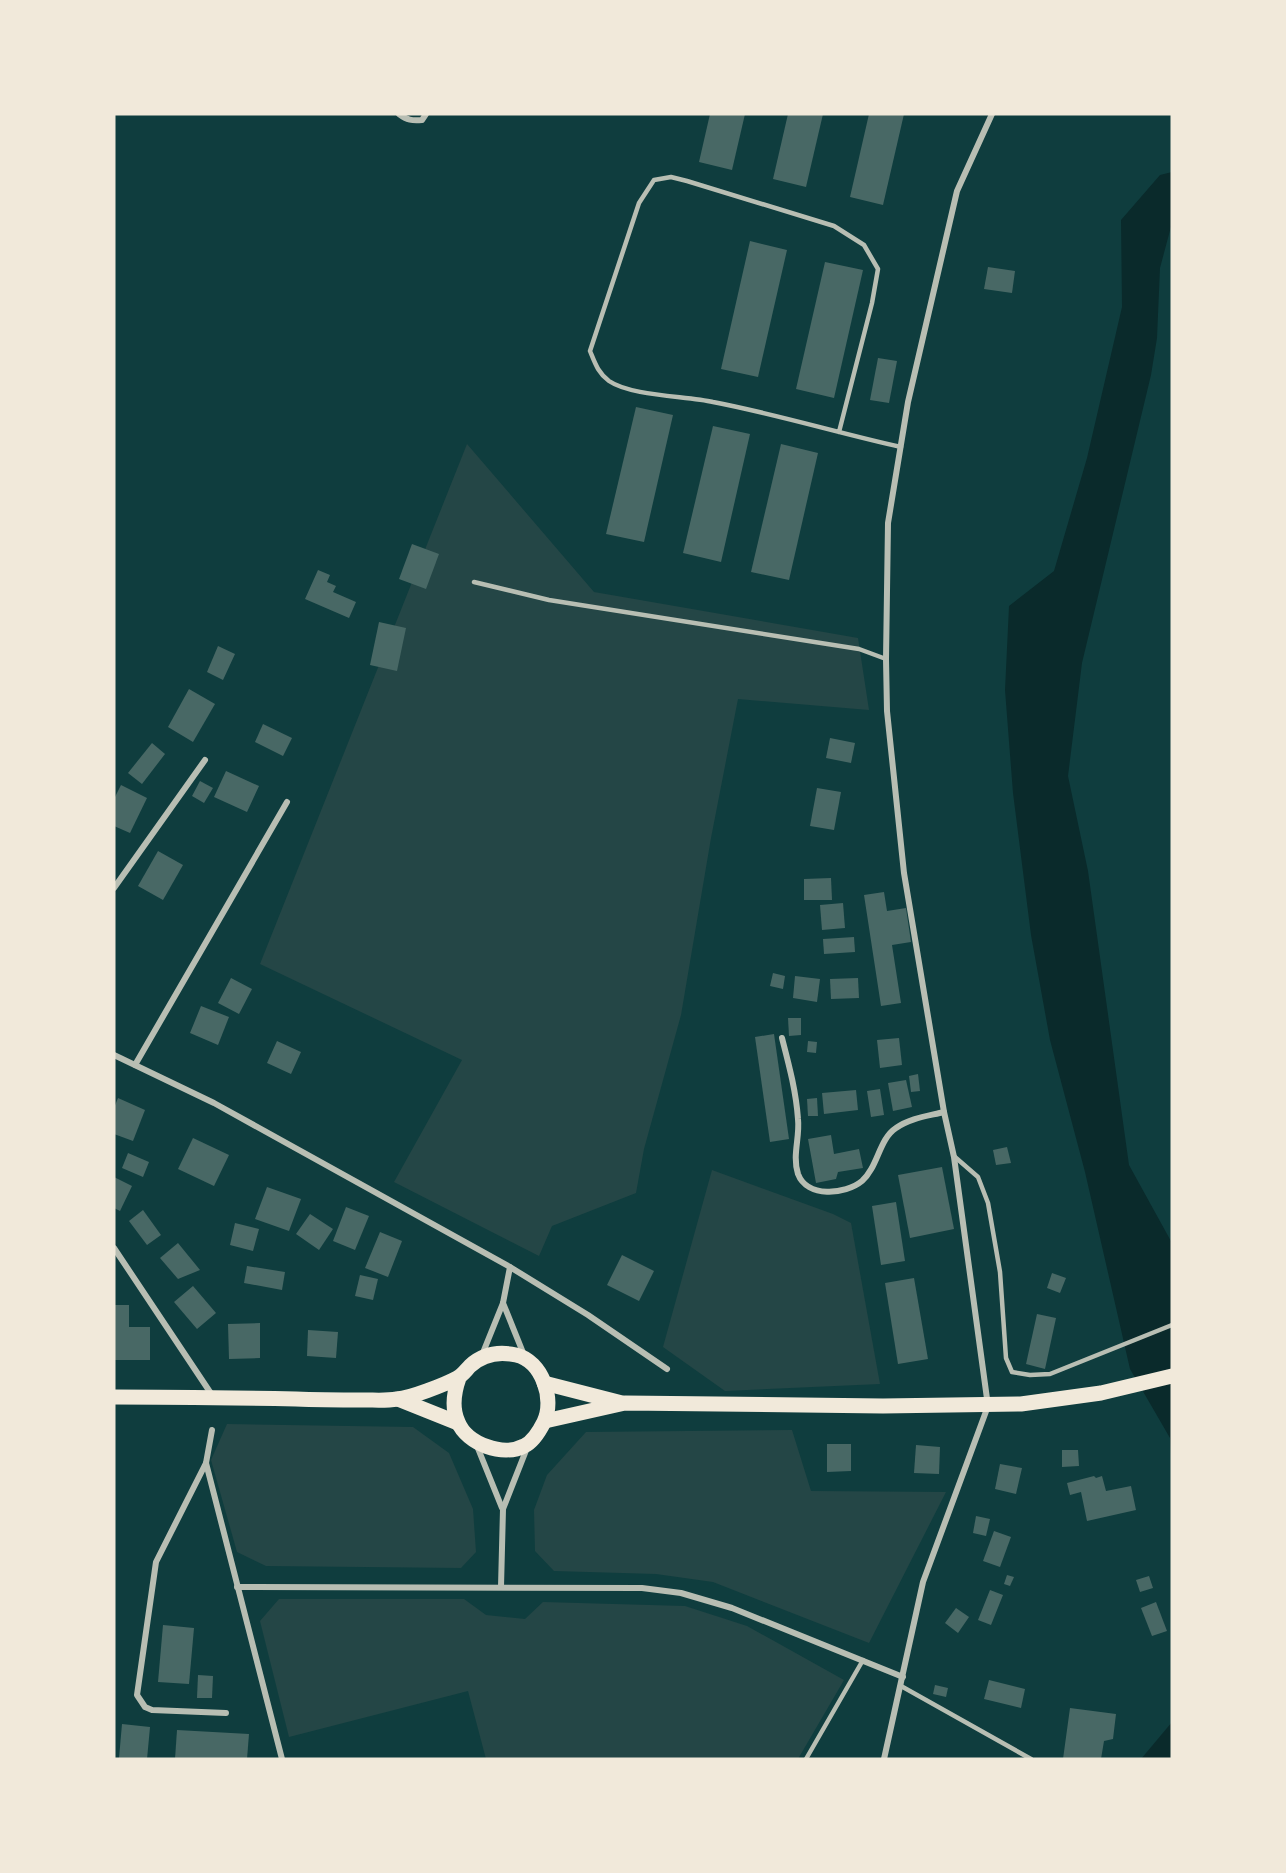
<svg xmlns="http://www.w3.org/2000/svg" width="1286" height="1873" font-family="Karla,sans-serif">
  <style>
    .green { fill: #244646 }
    .water { fill: #0a2a2b }
    .building { fill: #486865 }
    .lines { fill: none; stroke-linecap: round; stroke-linejoin: round }
    .service { stroke: #b8beb3; stroke-width: 4.5 }
    .minor { stroke: #b8beb3; stroke-width: 6 }
    .primary { stroke: #f1e9da; stroke-width: 15 }
  </style>
  <rect width="100%" height="100%" fill="#0f3d3e"/>
  <g class="green">
    <polygon points="467,444 594,592 858,638 869,710 738,699 711,838 681,1015 644,1149 636,1193 552,1226 539,1256 394,1182 462,1060 260,964"/>
    <polygon points="712,1170 833,1214 851,1223 880,1384 725,1391 663,1347"/>
    <polygon points="227,1424 413,1427 449,1453 473,1509 476,1552 461,1568 266,1566 237,1552 211,1460"/>
    <polygon points="792,1430 811,1491 946,1492 869,1643 713,1582 656,1574 554,1571 535,1551 534,1510 547,1475 586,1432"/>
    <polygon points="279,1599 464,1599 486,1615 525,1619 543,1602 685,1606 747,1626 844,1680 798,1759 486,1759 468,1691 289,1737 260,1621"/>
  </g>
  <g class="water">
    <polygon points="1172,172 1172,223 1160,268 1157,338 1151,375 1082,663 1068,776 1088,871 1129,1165 1172,1243 1172,1473 1170,1438 1130,1369 1085,1172 1050,1040 1031,935 1013,793 1005,690 1009,606 1054,571 1087,458 1122,307 1121,220 1160,175"/>
    <polygon points="1172,1722 1172,1759 1141,1759"/>
  </g>
  <g class="building">
    <polygon points="710,114 745,114 732,170 699,162"/>
    <polygon points="788,114 823,114 806,187 773,179"/>
    <polygon points="869,114 904,114 883,205 850,197"/>
    <polygon points="750,241 787,250 758,377 721,369"/>
    <polygon points="825,262 863,270 834,398 796,389"/>
    <polygon points="988,267 1015,271 1012,293 984,289"/>
    <polygon points="878,358 897,361 889,403 870,400"/>
    <polygon points="636,407 673,415 644,542 606,534"/>
    <polygon points="713,426 750,434 721,562 683,553"/>
    <polygon points="781,444 818,453 789,580 751,572"/>
    <polygon points="412,544 439,554 426,589 399,579"/>
    <polygon points="318,570 330,575 327,582 336,586 333,592 356,602 349,618 305,599"/>
    <polygon points="379,622 406,628 397,671 370,665"/>
    <polygon points="218,646 235,654 223,680 207,672"/>
    <polygon points="189,689 215,704 193,742 168,727"/>
    <polygon points="263,724 292,738 283,756 255,742"/>
    <polygon points="830,738 855,743 851,763 826,758"/>
    <polygon points="152,743 165,754 142,784 128,773"/>
    <polygon points="226,771 259,786 247,812 214,797"/>
    <polygon points="200,781 213,788 204,803 192,796"/>
    <polygon points="121,785 147,798 130,833 114,826 114,799"/>
    <polygon points="817,788 841,792 834,830 810,826"/>
    <polygon points="158,851 183,865 163,900 138,886"/>
    <polygon points="831,878 832,900 804,900 804,879"/>
    <polygon points="884,892 887,911 906,908 911,942 892,945 901,1003 881,1006 864,895"/>
    <polygon points="843,903 845,928 822,930 820,905"/>
    <polygon points="854,937 855,952 824,954 823,939"/>
    <polygon points="773,973 785,976 783,989 770,986"/>
    <polygon points="795,976 820,979 817,1002 793,998"/>
    <polygon points="231,978 252,989 239,1014 218,1003"/>
    <polygon points="858,978 859,998 831,999 830,979"/>
    <polygon points="201,1006 229,1017 218,1045 190,1033"/>
    <polygon points="788,1018 801,1018 801,1035 789,1036"/>
    <polygon points="774,1034 789,1139 770,1142 755,1037"/>
    <polygon points="899,1038 902,1065 880,1068 877,1040"/>
    <polygon points="277,1041 301,1052 291,1074 267,1063"/>
    <polygon points="808,1041 817,1042 816,1053 807,1052"/>
    <polygon points="918,1074 920,1091 911,1092 909,1076"/>
    <polygon points="906,1080 912,1107 893,1111 888,1083"/>
    <polygon points="880,1089 884,1115 871,1117 867,1091"/>
    <polygon points="856,1090 858,1110 824,1114 822,1093"/>
    <polygon points="118,1098 145,1110 133,1141 114,1134 114,1108"/>
    <polygon points="817,1098 818,1116 808,1116 807,1099"/>
    <polygon points="831,1135 834,1154 859,1149 863,1168 838,1172 836,1179 816,1183 808,1139"/>
    <polygon points="193,1138 229,1155 214,1186 178,1169"/>
    <polygon points="1007,1147 1011,1163 996,1165 993,1150"/>
    <polygon points="128,1153 149,1162 143,1177 122,1168"/>
    <polygon points="942,1167 954,1229 910,1238 898,1175"/>
    <polygon points="114,1177 132,1186 120,1211 114,1208"/>
    <polygon points="267,1187 301,1199 289,1231 255,1219"/>
    <polygon points="896,1202 905,1261 881,1265 872,1206"/>
    <polygon points="346,1207 369,1216 355,1250 333,1241"/>
    <polygon points="143,1210 161,1235 147,1245 129,1221"/>
    <polygon points="310,1214 333,1229 319,1250 296,1234"/>
    <polygon points="235,1223 259,1229 253,1251 230,1245"/>
    <polygon points="380,1232 402,1241 388,1277 365,1268"/>
    <polygon points="178,1243 200,1270 178,1279 160,1258"/>
    <polygon points="622,1255 654,1271 639,1301 607,1285"/>
    <polygon points="247,1266 285,1272 282,1290 244,1283"/>
    <polygon points="1052,1273 1066,1278 1060,1293 1047,1288"/>
    <polygon points="360,1275 378,1279 373,1300 355,1296"/>
    <polygon points="914,1278 928,1359 898,1364 885,1283"/>
    <polygon points="193,1286 216,1313 197,1329 174,1302"/>
    <polygon points="114,1305 129,1305 129,1327 150,1327 150,1360 114,1360"/>
    <polygon points="1037,1314 1056,1318 1045,1369 1026,1364"/>
    <polygon points="260,1323 260,1358 229,1359 228,1324"/>
    <polygon points="308,1330 338,1332 336,1358 307,1356"/>
    <polygon points="827,1444 851,1444 851,1471 827,1472"/>
    <polygon points="916,1445 940,1447 939,1474 914,1473"/>
    <polygon points="1062,1450 1078,1450 1079,1466 1062,1467"/>
    <polygon points="1000,1464 1022,1468 1016,1494 995,1489"/>
    <polygon points="1094,1476 1096,1478 1102,1476 1106,1491 1131,1486 1136,1510 1087,1521 1081,1492 1070,1495 1067,1483"/>
    <polygon points="976,1516 990,1519 986,1536 973,1533"/>
    <polygon points="994,1531 1011,1537 1000,1567 983,1561"/>
    <polygon points="1007,1575 1014,1577 1010,1586 1004,1584"/>
    <polygon points="1149,1576 1153,1588 1140,1592 1136,1580"/>
    <polygon points="990,1590 1003,1595 991,1625 978,1620"/>
    <polygon points="1156,1602 1167,1631 1152,1636 1141,1608"/>
    <polygon points="956,1608 969,1617 958,1633 945,1623"/>
    <polygon points="163,1625 194,1628 189,1684 158,1682"/>
    <polygon points="198,1675 213,1676 212,1698 197,1698"/>
    <polygon points="989,1680 1025,1689 1021,1708 984,1699"/>
    <polygon points="935,1685 948,1688 946,1697 933,1694"/>
    <polygon points="1070,1708 1116,1714 1113,1739 1104,1741 1101,1759 1063,1759"/>
    <polygon points="122,1724 150,1727 147,1759 119,1758"/>
    <polygon points="177,1730 249,1734 247,1759 175,1759"/>
  </g>
  <g class="lines">
    <g class="service">
      <path d="M 839,432 L 872,303 L 878,269 L 864,245 L 834,226 L 687,181 L 671,177 L 654,180 L 639,203 L 590,351 C 595,363 598,373 609,381 C 631,396 686,396 713,402 C 776,414 838,433 901,447"/>
      <polyline points="474,582 549,600 859,649 886,659"/>
      <polyline points="955,1157 978,1177 988,1203 1000,1272 1006,1358 1012,1372 1030,1375 1050,1374 1172,1325"/>
      <polyline points="901,1686 1031,1759"/>
      <polyline points="806,1759 863,1660"/>
    </g>
    <g class="minor">
      <path d="M 399,114 C 407,120 412,121 422,120 L 426,114"/>
      <polyline points="114,888 205,760"/>
      <path d="M 782,1038 C 789,1065 796,1091 798,1119 C 800,1138 792,1155 798,1174 C 807,1198 845,1195 862,1181 C 878,1167 879,1139 896,1128 C 910,1118 928,1116 944,1112"/>
      <polyline points="114,1055 214,1103 510,1267 503,1303 482,1355"/>
      <polyline points="135,1065 287,802"/>
      <polyline points="114,1248 212,1395"/>
      <polyline points="510,1267 588,1315 667,1369"/>
      <polyline points="503,1303 524,1355"/>
      <polyline points="212,1430 206,1463 282,1759"/>
      <polyline points="477,1446 502,1508"/>
      <polyline points="206,1463 156,1562 137,1695 145,1707 152,1710 226,1713"/>
      <polyline points="237,1587 642,1588 681,1593 732,1608 903,1677"/>
      <polyline points="501,1587 503,1509 527,1448"/>
      <polyline points="884,1759 923,1582 988,1406 954,1157 944,1112 904,873 887,711 886,659 888,523 908,402 957,191 992,114"/>
    </g>
    <g class="primary">
      <polyline points="544,1383 622,1403"/>
      <path d="M 114,1397 C 175,1397 236,1398 296,1399 C 319,1400 342,1400 365,1400 C 375,1400 386,1401 397,1399 C 410,1398 444,1385 457,1378 C 462,1376 466,1370 470,1366 C 483,1354 498,1351 516,1355 C 542,1361 555,1399 544,1422 C 540,1430 533,1442 524,1446 C 503,1457 467,1444 458,1422 C 451,1407 454,1392 459,1378"/>
      <polyline points="398,1399 458,1423"/>
      <polyline points="545,1421 625,1403 883,1406 1021,1404 1101,1393 1172,1376"/>
    </g>
  </g>
  <rect width="1286" height="1873" fill="none" stroke="#f1e9da" stroke-width="231"/>
</svg>
